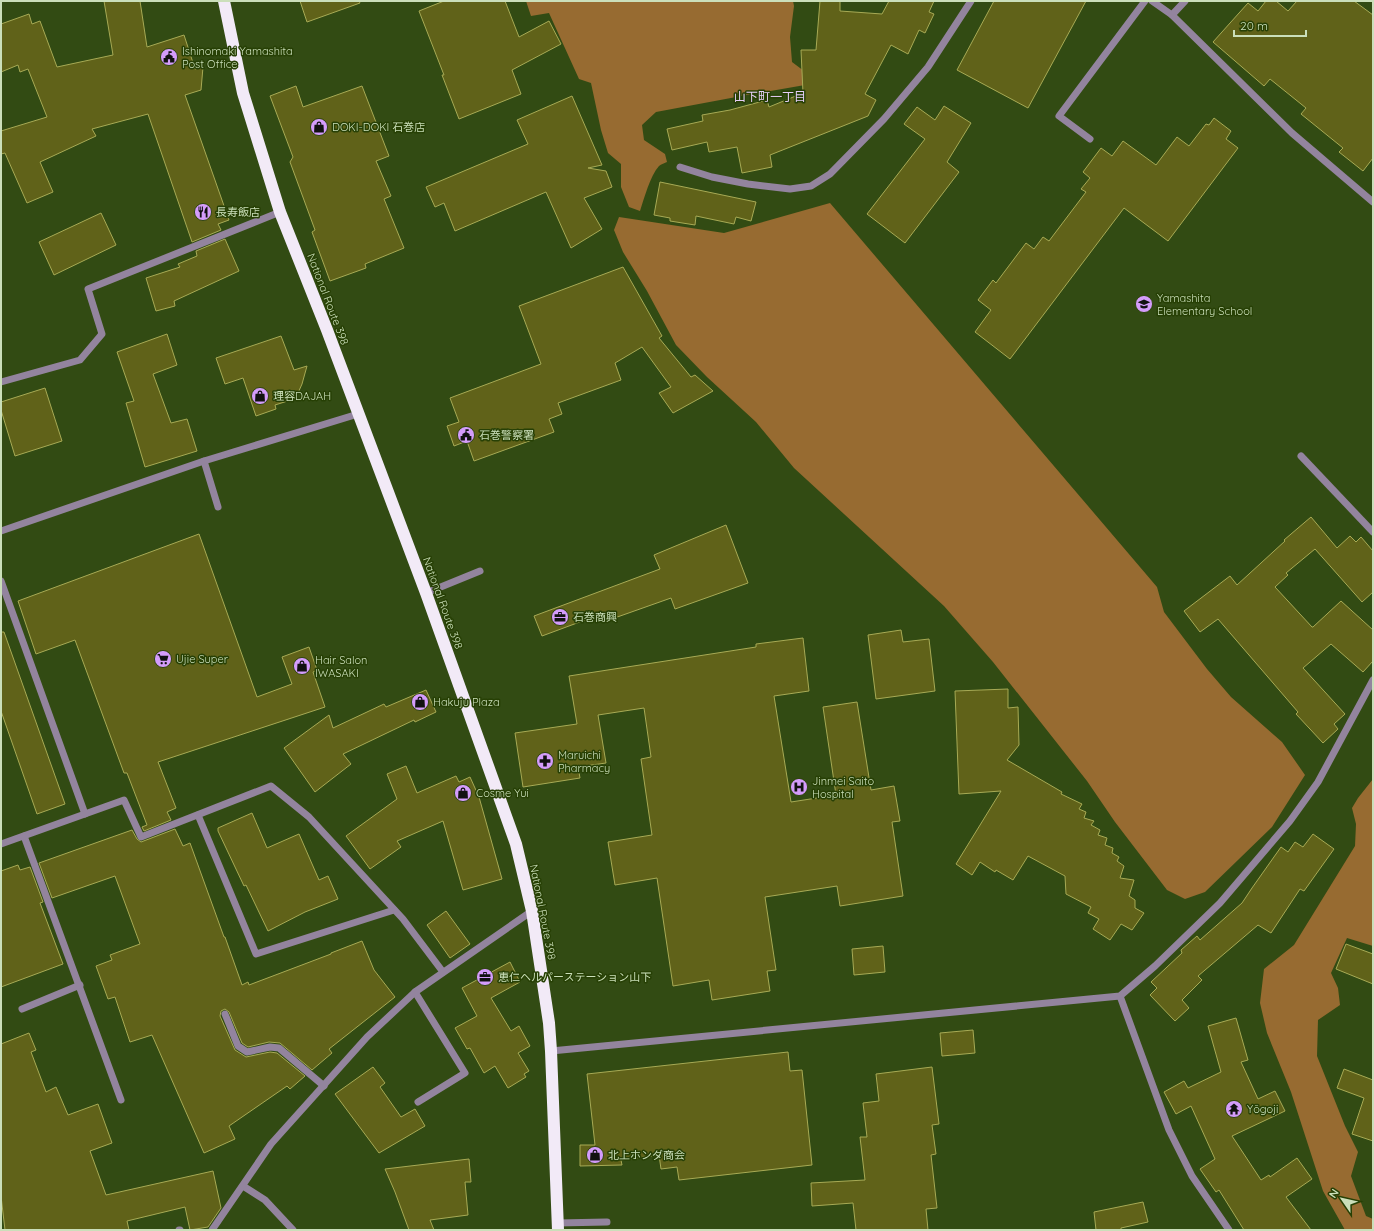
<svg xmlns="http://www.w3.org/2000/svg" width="1374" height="1231" font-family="Quicksand,'Noto Sans JP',sans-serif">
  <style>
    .forest { fill: #976b31 }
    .building { fill: #606219; stroke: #a7aa55 }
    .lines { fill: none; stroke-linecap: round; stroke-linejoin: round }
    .minor { stroke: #93849e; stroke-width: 7 }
    .highway { stroke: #f2eaf7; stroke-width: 12 }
    .labels { text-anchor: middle; stroke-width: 3; stroke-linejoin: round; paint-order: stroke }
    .poi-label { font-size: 11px; fill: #cbdfba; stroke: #274005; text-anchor: start }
    .street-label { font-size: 11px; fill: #cbdfba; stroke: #274005 }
    .neighbourhood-label { font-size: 12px; fill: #e6cff8; stroke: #274005 }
  </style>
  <rect width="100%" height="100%" fill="#324b13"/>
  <g class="forest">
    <path d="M 526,1 L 793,1 L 794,6 L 790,37 L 792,62 L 804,71 L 805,85 L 747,95 L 656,112 L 642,125 L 644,140 L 665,154 L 667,162 C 665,163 661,164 659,166 C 650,176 644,199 640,211 L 629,207 L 621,187 L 621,164 L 608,153 L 601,130 L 591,83 L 579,79 L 549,13 L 531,16 Z"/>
    <polygon points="830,203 1157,587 1164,612 1207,669 1231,697 1282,742 1305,775 1272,827 1205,892 1185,899 1167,890 1115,822 1087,781 993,662 944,606 794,468 756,422 707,377 676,345 647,291 623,252 614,230 619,217 724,233"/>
    <polygon points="1373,779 1373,946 1347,938 1331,973 1338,988 1340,1005 1318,1020 1317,1056 1345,1126 1358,1152 1351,1176 1366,1216 1373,1219 1373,1230 1345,1230 1323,1191 1291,1092 1267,1033 1260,1003 1264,969 1294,945 1355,846 1356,824 1352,808 1358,798"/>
  </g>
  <g class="building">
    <polygon points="104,1 140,1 147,47 184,35 195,69 203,67 201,90 185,95 229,220 218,224 221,230 192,242 148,114 92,129 96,136 40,162 53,192 27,203 5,153 1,154 1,131 47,117 28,69 20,72 18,65 1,72 1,24 29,14 32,24 40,21 57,67 113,55"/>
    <polygon points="300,1 359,1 360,3 307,22"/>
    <polygon points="444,1 505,1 519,37 549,21 561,44 512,70 521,94 459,119 442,75 444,75 419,11"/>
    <polygon points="820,1 840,1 840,11 882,14 889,1 934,1 929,12 934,14 925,33 919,30 908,54 891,45 865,94 876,100 868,116 770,155 772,167 742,173 737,147 709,152 707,142 672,150 667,129 703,121 702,115 730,110 767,100 769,107 803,93 801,50 816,50"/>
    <polygon points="994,1 1086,1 1028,108 957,70"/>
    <polygon points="1266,1 1276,1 1288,11 1297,1 1354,1 1373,15 1373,158 1363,171 1339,152 1343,148 1301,114 1306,108 1270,79 1264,86 1213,42 1248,3 1258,11"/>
    <polygon points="296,86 303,107 362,86 389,156 376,161 391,196 384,199 404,248 365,264 366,268 330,281 312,232 315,230 290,162 293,157 270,96"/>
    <polygon points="572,96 602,165 588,168 606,171 612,187 584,198 602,229 571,248 546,192 455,231 444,203 435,207 426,187 528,144 517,120"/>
    <polygon points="944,106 971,123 947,162 959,172 905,243 867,214 925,139 904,124 917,107 935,120"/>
    <polygon points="1214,118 1231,131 1226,139 1238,148 1168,241 1124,208 1010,359 975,332 991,310 978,300 993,280 996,283 1026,243 1034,249 1043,237 1049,241 1086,192 1081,189 1090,178 1083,172 1101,148 1112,156 1123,141 1156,165 1177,137 1189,146 1206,124 1209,125"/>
    <polygon points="660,182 756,202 751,221 736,217 734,224 696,216 695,225 670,221 670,218 654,215"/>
    <polygon points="101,213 116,245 54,275 39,242"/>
    <polygon points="225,239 239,271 174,301 175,306 156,311 146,278 180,267 178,264 197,256 196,251"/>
    <polygon points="623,267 662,336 659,338 691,377 695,375 713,391 673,413 659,393 671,387 642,347 615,363 621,380 558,403 562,414 549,419 554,432 474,461 467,441 454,446 447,426 459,422 450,398 541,364 519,306"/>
    <polygon points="167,334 177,365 153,374 171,423 187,419 197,451 145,467 126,403 134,401 117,352"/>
    <polygon points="281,336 294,370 307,366 302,384 298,393 294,399 275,405 276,409 256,416 243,378 225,384 216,358"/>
    <polygon points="45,388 62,441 15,456 1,410 1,402"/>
    <polygon points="1311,517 1337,548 1350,536 1356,542 1361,537 1373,551 1373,592 1362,602 1315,549 1286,573 1288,575 1275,587 1312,627 1313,627 1341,601 1373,630 1373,661 1363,672 1331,644 1303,668 1345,714 1334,724 1338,729 1323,743 1296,714 1298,712 1218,619 1200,632 1184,611 1230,576 1237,585 1285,541 1284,540"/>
    <polygon points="726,525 748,583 675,609 671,598 606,621 604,613 542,636 534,616 660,569 654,555"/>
    <polygon points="199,534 257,697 292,684 282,657 309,647 317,670 313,672 325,707 158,762 176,808 167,812 171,820 144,831 142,827 147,825 127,773 124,773 75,640 36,654 18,601"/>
    <polygon points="901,630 903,642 929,639 935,691 876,699 868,635"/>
    <polygon points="1,632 4,632 65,804 37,814 1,711"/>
    <polygon points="803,638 809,691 774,696 791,802 836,795 823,707 857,702 871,790 894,786 900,821 892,822 903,896 840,906 837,886 765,897 776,970 767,971 770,991 712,1000 709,980 673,986 657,878 615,885 608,842 652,835 641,759 651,757 644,708 598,715 606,763 578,767 580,778 523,787 515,733 577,724 569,676 756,647 756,644"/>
    <polygon points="1008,689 1008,708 1018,707 1019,745 1007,760 1062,792 1061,794 1082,804 1079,809 1086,812 1084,818 1094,821 1091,825 1100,830 1098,835 1107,838 1105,845 1113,848 1112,853 1119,857 1117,861 1124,866 1120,878 1134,880 1129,896 1135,900 1135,908 1144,913 1132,930 1121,924 1110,940 1093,929 1099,919 1088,913 1091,907 1066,894 1065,876 1028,856 1013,880 996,870 995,872 980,862 972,875 956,864 1001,791 959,794 955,691"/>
    <polygon points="426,690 436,712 415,722 414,720 343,754 351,764 315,792 284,748 329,715 333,728 384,704 386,707"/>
    <polygon points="406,766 417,793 456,776 459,782 470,777 479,797 502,879 463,890 443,821 397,841 401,847 370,869 346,836 397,799 387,774"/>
    <polygon points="252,813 267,848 299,834 319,880 328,876 338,899 305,912 268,931 246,885 244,886 218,831 218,828"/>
    <polygon points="175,829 183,846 190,843 224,937 225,937 242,985 248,982 249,985 331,954 331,953 362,941 374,970 395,997 329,1049 332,1053 312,1070 280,1043 269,1042 248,1047 242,1043 229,1012 225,1009 221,1011 220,1016 235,1050 246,1057 270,1052 277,1053 305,1076 290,1089 287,1086 229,1126 235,1139 204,1153 152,1035 130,1042 115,997 108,999 96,966 112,960 110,955 140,944 115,876 52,898 39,863 132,830 137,839 141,842"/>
    <polygon points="1313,834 1334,849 1304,891 1300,889 1271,933 1258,925 1198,976 1202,980 1182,1000 1189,1008 1175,1021 1150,995 1157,988 1151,982 1182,953 1181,950 1197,936 1200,940 1242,903 1252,888 1281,847 1288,852 1295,842 1303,847"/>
    <polygon points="18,865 20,870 30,867 43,902 40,903 63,964 1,987 1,871"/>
    <polygon points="446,911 470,944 450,958 427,925"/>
    <polygon points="1346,944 1373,954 1373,984 1336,969"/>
    <polygon points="883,946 885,972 854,975 852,949"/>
    <polygon points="510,962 520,982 491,998 511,1031 519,1026 530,1046 518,1053 529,1071 524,1074 526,1077 508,1088 495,1066 484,1073 470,1048 467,1049 455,1028 477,1016 462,988"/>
    <polygon points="1236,1018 1248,1060 1241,1062 1258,1099 1275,1091 1285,1111 1232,1136 1261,1180 1269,1175 1270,1177 1297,1158 1312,1179 1286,1197 1311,1230 1244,1230 1219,1190 1216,1192 1200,1169 1215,1159 1191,1106 1176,1114 1164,1092 1184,1081 1188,1088 1221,1072 1208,1026"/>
    <polygon points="973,1030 975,1053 942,1056 940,1033"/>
    <polygon points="29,1033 36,1050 31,1052 46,1092 56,1087 68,1115 98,1104 112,1143 90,1151 106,1195 213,1171 221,1208 208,1227 190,1230 185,1207 127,1221 129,1230 5,1230 1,1196 1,1044"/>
    <polygon points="788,1052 790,1071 802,1070 812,1165 679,1180 677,1167 661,1169 659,1155 621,1160 622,1165 580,1166 580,1145 595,1145 587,1074"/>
    <polygon points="373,1067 385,1083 380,1087 401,1117 415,1109 425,1126 379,1153 335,1094"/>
    <polygon points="932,1067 939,1124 932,1125 936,1154 931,1155 937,1208 926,1209 928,1230 856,1230 853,1203 812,1206 811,1183 865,1180 860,1137 867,1137 863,1103 879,1101 876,1074"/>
    <polygon points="1344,1069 1373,1080 1373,1141 1352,1134 1364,1098 1337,1088"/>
    <polygon points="469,1159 471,1182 465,1182 468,1215 430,1220 434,1230 409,1230 395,1192 385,1169"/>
    <polygon points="1143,1202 1148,1222 1121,1228 1121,1230 1096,1230 1094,1212"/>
  </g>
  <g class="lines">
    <g class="minor">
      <polyline points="1152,1 1172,15 1292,133 1373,202"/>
      <polyline points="1172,15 1185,1"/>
      <polyline points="1090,139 1059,116 1145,1"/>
      <polyline points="680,167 712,177 748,184 790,189 811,186 830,174 884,119 928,67 971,1"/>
      <polyline points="1,382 80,360 102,334 88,289 280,212"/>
      <polyline points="1301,456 1373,532"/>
      <polyline points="204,461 218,507"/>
      <polyline points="1,531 204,461 358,414"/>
      <polyline points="1,581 85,814"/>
      <polyline points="426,593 480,571"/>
      <polyline points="198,815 256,954 394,910"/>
      <polyline points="24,836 121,1100"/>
      <polyline points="1,844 124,800 141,837 271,786 309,817 403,919 443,972"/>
      <polyline points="415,992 465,1073 418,1102"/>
      <polyline points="1120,996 1169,1130 1192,1176 1229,1230"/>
      <polyline points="22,1009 80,985"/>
      <polyline points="225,1014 238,1046 247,1052 270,1047 279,1048 324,1086"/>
      <polyline points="551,1051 1120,996 1155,966 1220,903 1290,821 1318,782 1373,680"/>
      <polyline points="243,1186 265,1200 293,1230"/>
      <polyline points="557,1223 607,1222"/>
      <polyline points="179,1230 180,1230"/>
      <polyline points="212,1230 271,1144 367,1037 415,992 532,911"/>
    </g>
    <polyline class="highway" points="224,1 243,93 280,212 327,330 426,593 516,844 532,911 549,1023 551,1051 558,1230"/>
  </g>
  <defs>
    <g id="civic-disc" transform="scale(0.9)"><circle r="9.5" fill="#d49cfb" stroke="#274005"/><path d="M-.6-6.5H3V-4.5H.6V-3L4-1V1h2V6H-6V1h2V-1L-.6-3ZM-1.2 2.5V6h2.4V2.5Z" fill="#111"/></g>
    <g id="shop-disc" transform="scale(0.9)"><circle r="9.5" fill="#d49cfb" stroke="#274005"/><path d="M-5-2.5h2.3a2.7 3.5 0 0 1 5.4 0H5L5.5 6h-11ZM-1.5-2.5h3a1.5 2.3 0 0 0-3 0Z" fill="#111"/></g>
    <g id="restaurant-disc" transform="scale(0.9)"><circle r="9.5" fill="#d49cfb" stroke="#274005"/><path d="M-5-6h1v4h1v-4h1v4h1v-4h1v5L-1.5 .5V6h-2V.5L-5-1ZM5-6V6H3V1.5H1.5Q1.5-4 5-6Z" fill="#111"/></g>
    <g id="school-disc" transform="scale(0.9)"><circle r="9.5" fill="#d49cfb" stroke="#274005"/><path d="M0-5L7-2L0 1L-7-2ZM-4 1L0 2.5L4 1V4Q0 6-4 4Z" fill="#111"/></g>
    <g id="office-disc" transform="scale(0.9)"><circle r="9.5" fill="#d49cfb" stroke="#274005"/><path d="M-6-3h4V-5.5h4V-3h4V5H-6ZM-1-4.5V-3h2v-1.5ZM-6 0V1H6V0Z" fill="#111"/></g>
    <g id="supermarket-disc" transform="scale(0.9)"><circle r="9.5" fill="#d49cfb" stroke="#274005"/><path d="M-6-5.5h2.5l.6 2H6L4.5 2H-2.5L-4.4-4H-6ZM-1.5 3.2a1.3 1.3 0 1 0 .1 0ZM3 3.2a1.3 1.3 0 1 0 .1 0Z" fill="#111"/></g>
    <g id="pharmacy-disc" transform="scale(0.9)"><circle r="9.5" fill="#d49cfb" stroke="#274005"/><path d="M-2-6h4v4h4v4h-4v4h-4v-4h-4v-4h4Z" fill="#111"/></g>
    <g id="hospital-disc" transform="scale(0.9)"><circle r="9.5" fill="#d49cfb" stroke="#274005"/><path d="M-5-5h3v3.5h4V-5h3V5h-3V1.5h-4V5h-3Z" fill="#111"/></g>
    <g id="temple-disc" transform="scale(0.9)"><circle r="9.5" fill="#d49cfb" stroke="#274005"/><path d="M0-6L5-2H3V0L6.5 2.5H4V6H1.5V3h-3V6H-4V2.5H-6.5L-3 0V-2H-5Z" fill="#111"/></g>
  </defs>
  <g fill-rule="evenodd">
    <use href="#civic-disc" x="169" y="57"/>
    <use href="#shop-disc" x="319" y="127"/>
    <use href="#restaurant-disc" x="203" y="212"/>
    <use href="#school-disc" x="1144" y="304"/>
    <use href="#shop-disc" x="260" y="396"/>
    <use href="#civic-disc" x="466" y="435"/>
    <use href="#office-disc" x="560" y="617"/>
    <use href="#supermarket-disc" x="163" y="659"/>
    <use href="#shop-disc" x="302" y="666"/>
    <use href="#shop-disc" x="420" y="702"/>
    <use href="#pharmacy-disc" x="545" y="761"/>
    <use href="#hospital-disc" x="799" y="787"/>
    <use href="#shop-disc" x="463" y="793"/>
    <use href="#office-disc" x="485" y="977"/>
    <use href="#temple-disc" x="1234" y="1109"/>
    <use href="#shop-disc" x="595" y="1155"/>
  </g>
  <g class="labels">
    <g class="poi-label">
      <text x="182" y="55">Ishinomaki Yamashita<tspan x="182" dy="13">Post Office</tspan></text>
      <text x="332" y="131">DOKI-DOKI 石巻店</text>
      <text x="216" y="216">長寿飯店</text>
      <text x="1157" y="302">Yamashita<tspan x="1157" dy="13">Elementary School</tspan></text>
      <text x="273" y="400">理容DAJAH</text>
      <text x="479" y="439">石巻警察署</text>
      <text x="573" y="621">石巻商興</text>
      <text x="176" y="663">Ujie Super</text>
      <text x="315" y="664">Hair Salon<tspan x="315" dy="13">IWASAKI</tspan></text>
      <text x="433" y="706">Hakuju Plaza</text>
      <text x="558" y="759">Maruichi<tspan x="558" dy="13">Pharmacy</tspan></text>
      <text x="812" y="785">Jinmei Saito<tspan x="812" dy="13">Hospital</tspan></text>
      <text x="476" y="797">Cosme Yui</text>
      <text x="498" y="981">恵仁ヘルパーステーション山下</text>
      <text x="1247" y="1113">Yōgoji</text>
      <text x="608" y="1159">北上ホンダ商会</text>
    </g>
    <g class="street-label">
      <text transform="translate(328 299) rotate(69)" y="4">National Route 398</text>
      <text transform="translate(443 603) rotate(70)" y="4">National Route 398</text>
      <text transform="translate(543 912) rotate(79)" y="4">National Route 398</text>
    </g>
    <g class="neighbourhood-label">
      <text x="770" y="101">山下町一丁目</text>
    </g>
  </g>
  <rect width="1374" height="1231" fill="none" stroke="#cbdfba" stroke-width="4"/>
  <g transform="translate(1342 1199) rotate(304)" stroke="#274005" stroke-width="3" paint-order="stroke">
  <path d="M0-3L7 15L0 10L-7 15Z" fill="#cbdfba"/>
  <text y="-6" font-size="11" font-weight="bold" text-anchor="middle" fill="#cbdfba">N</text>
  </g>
  <path d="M1234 30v6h72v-6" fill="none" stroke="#cbdfba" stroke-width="2"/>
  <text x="1240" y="30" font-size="12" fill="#cbdfba" stroke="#274005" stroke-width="3" paint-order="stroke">20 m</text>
</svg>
